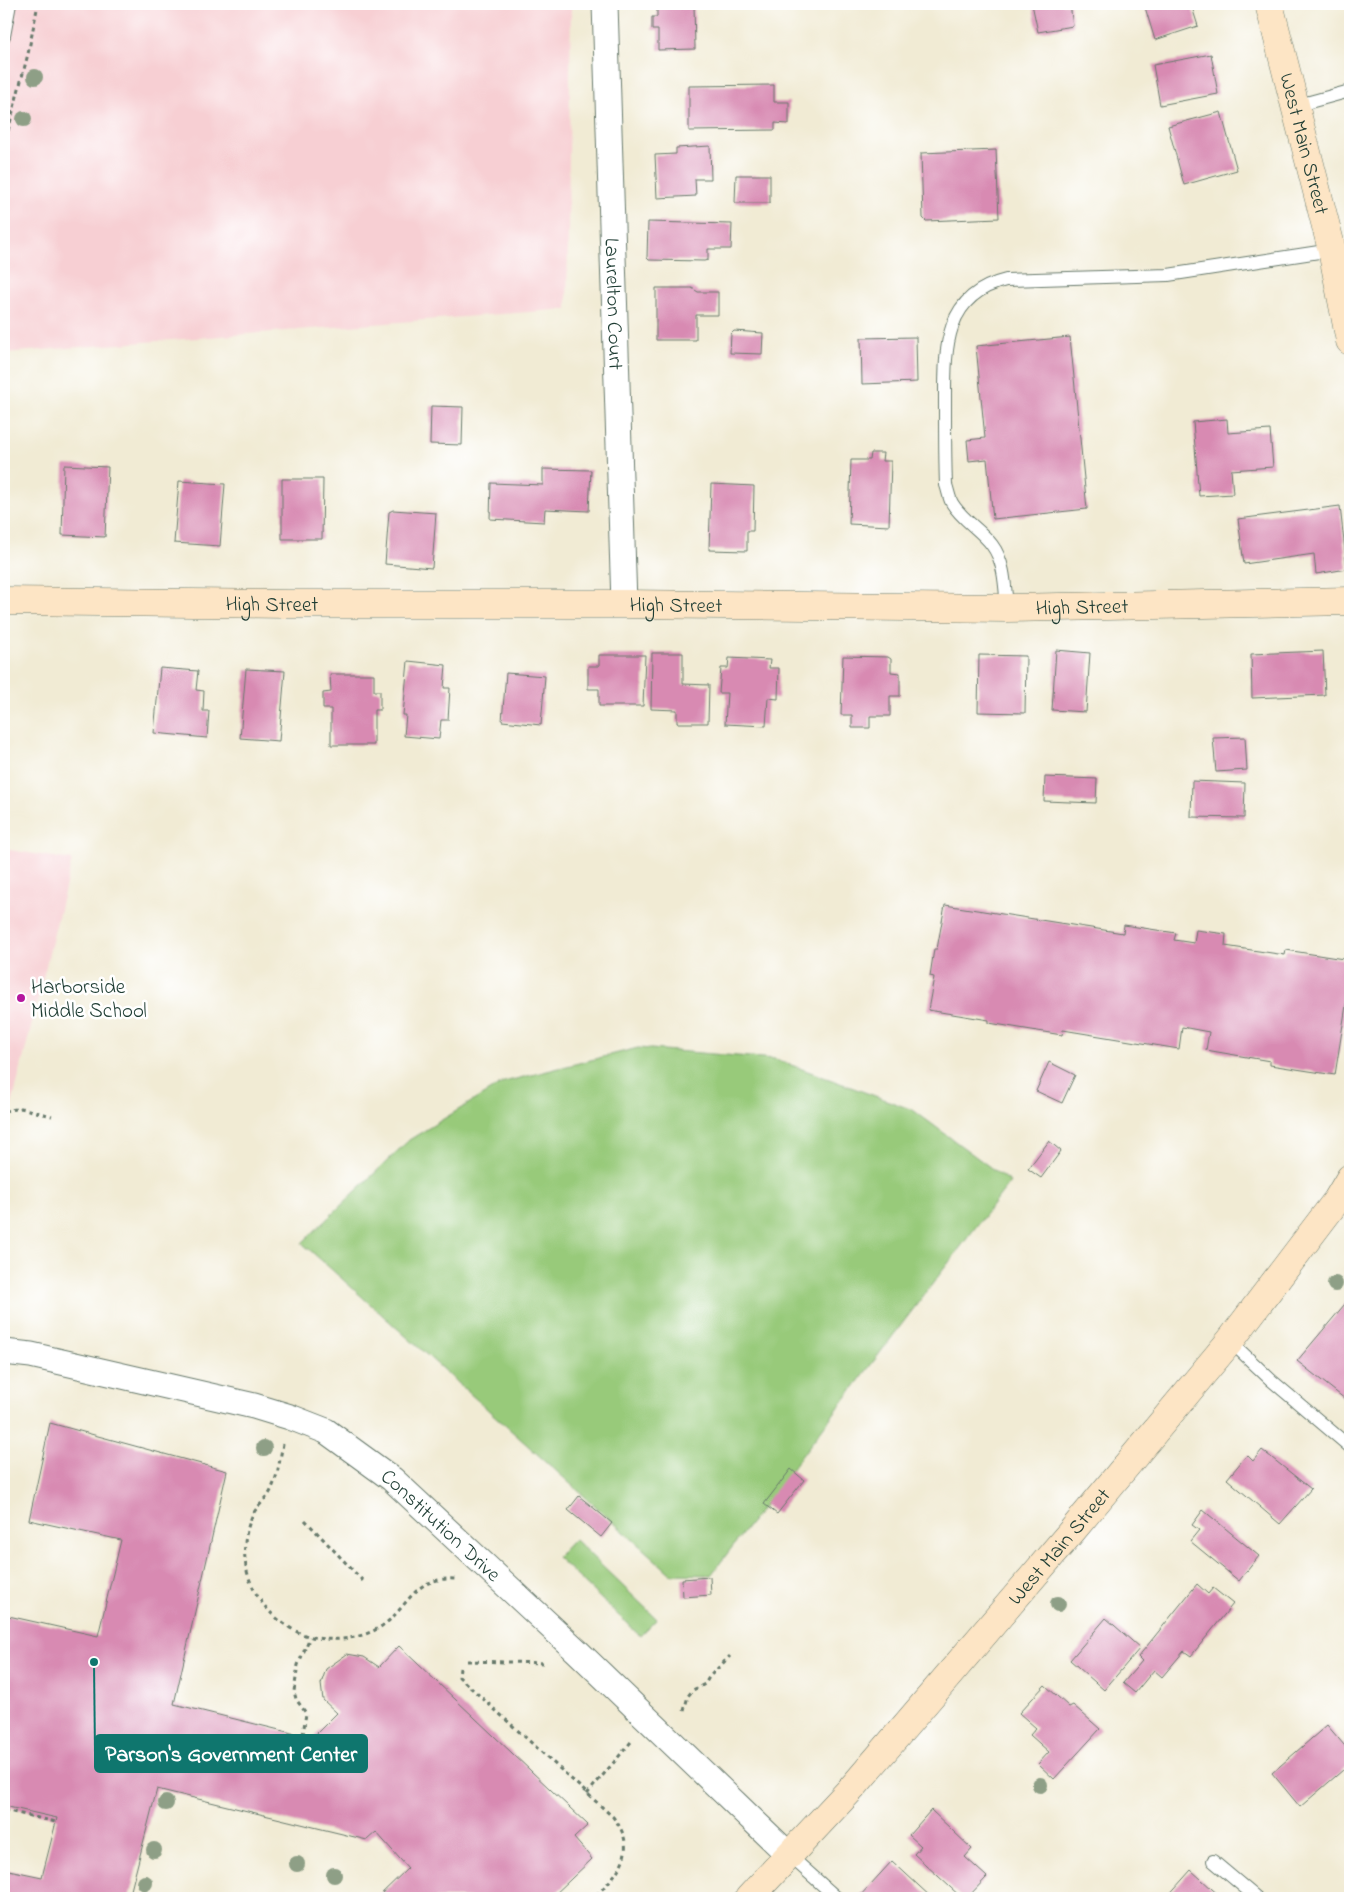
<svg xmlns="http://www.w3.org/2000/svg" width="1354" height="1902" font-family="'Indie Flower',sans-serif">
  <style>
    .built { fill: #f7cfd3 }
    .green { fill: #98ca7a; stroke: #5c8457 }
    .building { fill: #d88ab2 }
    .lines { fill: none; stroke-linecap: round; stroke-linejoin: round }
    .lane-casing { stroke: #687a6c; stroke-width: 14 }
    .street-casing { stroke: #687a6c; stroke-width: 27 }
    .secondary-casing { stroke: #687a6c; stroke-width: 29 }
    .path { stroke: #687a6c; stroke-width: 3; stroke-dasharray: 4 4; stroke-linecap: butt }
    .lane { stroke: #fff; stroke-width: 12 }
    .street { stroke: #fff; stroke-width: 25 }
    .secondary { stroke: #fde5c5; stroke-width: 28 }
    .tree { fill: #8e9f86 }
    .poi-dot { fill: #b5179e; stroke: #fff; stroke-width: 2 }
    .labels { text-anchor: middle; stroke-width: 5; stroke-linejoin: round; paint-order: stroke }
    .street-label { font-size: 21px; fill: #1f3d34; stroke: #fff }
    .poi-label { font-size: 21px; fill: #1f3d34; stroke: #fff; text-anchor: start }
    .leader { fill: none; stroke: #0f766e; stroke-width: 2 }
    .callout-dot { fill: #0f766e; stroke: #fff; stroke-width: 2 }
    .callout { fill: #0f766e; stroke: #0f766e; stroke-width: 2 }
    .callout-label { font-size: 22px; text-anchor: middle; font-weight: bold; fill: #fff }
  </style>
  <rect width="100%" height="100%" fill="#fff"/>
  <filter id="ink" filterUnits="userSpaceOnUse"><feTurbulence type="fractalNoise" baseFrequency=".02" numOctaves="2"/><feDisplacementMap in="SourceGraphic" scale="10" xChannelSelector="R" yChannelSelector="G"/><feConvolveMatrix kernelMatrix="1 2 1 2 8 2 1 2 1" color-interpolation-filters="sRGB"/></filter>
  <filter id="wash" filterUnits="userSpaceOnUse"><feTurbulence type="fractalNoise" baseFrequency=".0096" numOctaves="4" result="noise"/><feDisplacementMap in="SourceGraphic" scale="20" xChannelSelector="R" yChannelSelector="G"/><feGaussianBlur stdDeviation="1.12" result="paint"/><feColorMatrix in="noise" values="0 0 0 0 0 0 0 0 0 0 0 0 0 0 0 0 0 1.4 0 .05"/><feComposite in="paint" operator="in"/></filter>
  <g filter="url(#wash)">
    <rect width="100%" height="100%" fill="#f1ebd4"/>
    <g class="built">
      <polygon points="4,4 571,4 567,309 4,353"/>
      <polygon points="4,849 72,860 4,1137"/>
    </g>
    <g class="green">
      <polygon points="638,1048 775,1059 913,1110 1010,1182 711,1575 671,1574 302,1243 409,1140 504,1082"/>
      <polygon points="574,1539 657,1619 640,1636 557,1557"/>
    </g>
    <g id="blocks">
      <g class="building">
        <polygon points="657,4 694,4 695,49 658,50 658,30 652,30 652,17 657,17"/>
        <polygon points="1032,4 1070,4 1073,26 1038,32"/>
        <polygon points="1144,4 1191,4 1198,26 1155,40"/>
        <polygon points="1211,54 1218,94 1160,105 1153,65"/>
        <polygon points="774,85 774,102 789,102 789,124 775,123 775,130 689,131 689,86"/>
        <polygon points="1221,112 1237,170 1184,185 1168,126"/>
        <polygon points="710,146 711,179 695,179 696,196 657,198 655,155 676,154 676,148"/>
        <polygon points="996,150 999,218 926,221 923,218 921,153"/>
        <polygon points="736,175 770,175 770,203 735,203"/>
        <polygon points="648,222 732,224 731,249 708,249 708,260 704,261 649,260 647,258"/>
        <polygon points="656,288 692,288 698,292 718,292 718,315 696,315 696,340 656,340"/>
        <polygon points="734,331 763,333 762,354 730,353 731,334"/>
        <polygon points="916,337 917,382 862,384 861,338"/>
        <polygon points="1070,337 1087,509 993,519 987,459 969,461 967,440 985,438 976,346"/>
        <polygon points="431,406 463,407 462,445 430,444"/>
        <polygon points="1227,419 1228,433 1270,430 1273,467 1231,470 1233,494 1199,496 1193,422"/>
        <polygon points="871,453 883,453 882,461 891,461 889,526 849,524 851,460 870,460"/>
        <polygon points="64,465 108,467 105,537 62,535"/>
        <polygon points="543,469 591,470 589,511 545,509 544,522 490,519 491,483 543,485"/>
        <polygon points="282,479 323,479 322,539 282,539"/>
        <polygon points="179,481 225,484 220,546 174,543"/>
        <polygon points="711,484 754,486 753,531 747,531 747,551 709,550"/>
        <polygon points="1340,506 1347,569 1316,574 1314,554 1244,564 1238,519"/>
        <polygon points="393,510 436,513 432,568 385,564 389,512"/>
        <polygon points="1056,650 1090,653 1086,712 1052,710"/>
        <polygon points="1323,651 1325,695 1252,698 1251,654"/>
        <polygon points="652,653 683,653 683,684 709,685 708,723 677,723 677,710 651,709"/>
        <polygon points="599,655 645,655 643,706 599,706 599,689 588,689 588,666 599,666"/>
        <polygon points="979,655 1026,656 1025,713 978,712"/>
        <polygon points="843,656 888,657 891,659 891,672 900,673 900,696 890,696 890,716 870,716 870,728 852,728 852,715 841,715"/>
        <polygon points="729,658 770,660 769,668 779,668 778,699 768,698 766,726 725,724 727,693 719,693 721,668 728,668"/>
        <polygon points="408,661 446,665 444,688 450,688 448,720 441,720 439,739 404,736 406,715 403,715"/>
        <polygon points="160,668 198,671 196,690 204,691 203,711 209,711 207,738 154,733"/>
        <polygon points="246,669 285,671 279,741 240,738"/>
        <polygon points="506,673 545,676 541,725 502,721"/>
        <polygon points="330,674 374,674 374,691 380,691 380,710 374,710 374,745 331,745 331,709 323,709 323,693 331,692"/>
        <polygon points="1245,737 1247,770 1216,772 1213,738"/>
        <polygon points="1045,777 1097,779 1096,803 1044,801"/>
        <polygon points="1192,781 1245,783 1244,818 1191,817"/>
        <polygon points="945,905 1123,933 1124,925 1176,933 1174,940 1194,943 1196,930 1226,934 1225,946 1285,955 1286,950 1350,960 1350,980 1335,1075 1270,1065 1270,1061 1206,1050 1209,1032 1182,1027 1179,1049 1063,1030 1062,1035 989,1023 989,1020 928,1010 934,977 930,976 934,949 937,949"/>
        <polygon points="1049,1062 1075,1075 1062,1103 1036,1091"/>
        <polygon points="1049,1141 1061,1151 1041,1178 1028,1169"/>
        <polygon points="1350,1298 1350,1403 1297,1361"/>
        <polygon points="50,1423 227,1471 174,1704 312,1738 337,1713 323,1700 321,1684 326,1669 347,1654 364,1657 379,1667 399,1646 588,1825 574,1838 592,1859 551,1898 377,1898 408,1868 376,1832 367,1840 157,1789 129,1898 4,1898 4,1869 42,1877 57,1818 4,1806 4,1615 98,1636 121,1540 29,1520"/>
        <polygon points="1262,1450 1311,1489 1280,1524 1227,1479 1247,1455 1253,1461"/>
        <polygon points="791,1469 804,1480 777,1514 764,1504"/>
        <polygon points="579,1496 612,1523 601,1537 568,1510"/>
        <polygon points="1203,1510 1259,1556 1239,1581 1190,1541 1199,1530 1192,1525"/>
        <polygon points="710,1577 711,1595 683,1597 682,1579"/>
        <polygon points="1197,1584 1208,1594 1213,1588 1233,1604 1191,1656 1184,1651 1162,1677 1154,1670 1135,1693 1123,1683 1142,1661 1138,1657"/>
        <polygon points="1106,1618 1140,1648 1104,1690 1070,1660"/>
        <polygon points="1045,1685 1069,1707 1073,1705 1100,1729 1054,1779 1038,1764 1049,1752 1030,1735 1036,1728 1019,1713"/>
        <polygon points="1327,1725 1350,1752 1350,1764 1300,1807 1272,1773"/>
        <polygon points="931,1810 972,1849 965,1857 987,1877 967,1898 962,1898 914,1854 921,1846 909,1835"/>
        <polygon points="892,1861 932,1898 858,1898"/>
        <polygon points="1191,1870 1222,1898 1166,1898"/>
      </g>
    </g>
  </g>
  <g filter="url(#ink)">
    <use href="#blocks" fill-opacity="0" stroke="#687a6c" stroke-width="1"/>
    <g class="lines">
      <g class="lane-casing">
        <g id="lane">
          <polyline points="4,36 10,4"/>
          <polyline points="1295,106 1350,91"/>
          <path d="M 1007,608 C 1005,588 1005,562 992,545 C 980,529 962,520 952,503 C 949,498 948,490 946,485 C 945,458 945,431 945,404 C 945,350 943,295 1006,280 L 1168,275 L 1332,250"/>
          <polyline points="1230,1341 1271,1380 1350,1447"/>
          <polyline points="790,1856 837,1898"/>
          <polyline points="1213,1861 1257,1898"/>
        </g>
      </g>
      <g class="street-casing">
        <g id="street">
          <path id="s1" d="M 605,4 L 624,604"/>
          <path id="s2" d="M 4,1352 L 31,1355 L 254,1406 L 290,1417 L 326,1431 L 392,1479 L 578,1652 L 790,1856"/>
        </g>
      </g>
      <g class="secondary-casing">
        <g id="secondary">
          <path id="s3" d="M 1269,4 L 1332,250 L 1350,341"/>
          <path id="s4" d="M 4,601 L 287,604 L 624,604 L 1007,608 L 1350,601"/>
          <path id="s5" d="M 749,1898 L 853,1787 L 1072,1531 L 1230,1341 L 1337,1200 L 1350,1178"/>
        </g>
      </g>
      <g class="path">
        <polyline points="4,146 28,54 38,4"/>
        <polyline points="4,1111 21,1108 52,1116"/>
        <path d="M 283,1444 C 280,1458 278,1475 272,1488 C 269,1498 257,1505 252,1516 C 233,1560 252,1606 292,1629 C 315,1643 349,1642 373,1631 C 409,1614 408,1576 455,1579"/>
        <polyline points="305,1520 363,1581"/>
        <polyline points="467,1661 547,1663"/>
        <path d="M 460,1668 L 459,1677 L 613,1817 C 640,1851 618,1874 593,1898"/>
        <polyline points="684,1711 688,1696 693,1690 705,1684 709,1677 730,1656"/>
        <polyline points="303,1735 306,1713 296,1699 294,1691 298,1665 310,1637"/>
        <polyline points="587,1794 631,1742"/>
        <polyline points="4,1810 56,1822"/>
      </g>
      <use href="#lane" class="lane"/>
      <use href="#street" class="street"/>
      <use href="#secondary" class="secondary"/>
    </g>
    <g class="tree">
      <circle cx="35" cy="77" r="8"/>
      <circle cx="24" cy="119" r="8"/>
      <circle cx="1335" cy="1284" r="8"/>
      <circle cx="264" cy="1448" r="8"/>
      <circle cx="1058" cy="1604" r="8"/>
      <circle cx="1040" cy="1785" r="8"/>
      <circle cx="166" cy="1803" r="8"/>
      <circle cx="154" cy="1850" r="8"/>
      <circle cx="297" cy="1864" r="8"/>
      <circle cx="334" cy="1875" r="8"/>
      <circle cx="145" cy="1883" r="8"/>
    </g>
  </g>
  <circle class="poi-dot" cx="21" cy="998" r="5"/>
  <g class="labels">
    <g class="street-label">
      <text dy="7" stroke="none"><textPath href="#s3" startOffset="144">West Main Street</textPath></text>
      <text dy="7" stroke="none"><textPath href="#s1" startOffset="300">Laurelton Court</textPath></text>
      <text dy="7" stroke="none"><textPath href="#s4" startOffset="268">High Street</textPath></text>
      <text dy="7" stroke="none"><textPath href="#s4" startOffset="672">High Street</textPath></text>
      <text dy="7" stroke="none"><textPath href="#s4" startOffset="1078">High Street</textPath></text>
      <text dy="7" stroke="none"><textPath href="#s2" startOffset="481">Constitution Drive</textPath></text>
      <text dy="7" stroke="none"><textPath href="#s5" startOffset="469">West Main Street</textPath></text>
    </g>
    <g class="poi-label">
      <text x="31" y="993">Harborside<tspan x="31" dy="24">Middle School</tspan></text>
    </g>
  </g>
  <path class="leader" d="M94 1662L95 1754"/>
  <circle class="callout-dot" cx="94" cy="1662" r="5"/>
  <rect class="callout" x="95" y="1735" width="272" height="37" rx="5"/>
  <g class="callout-label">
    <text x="231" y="1761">Parson's Government Center</text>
  </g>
  <rect width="1354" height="1902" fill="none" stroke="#fff" stroke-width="20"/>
</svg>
